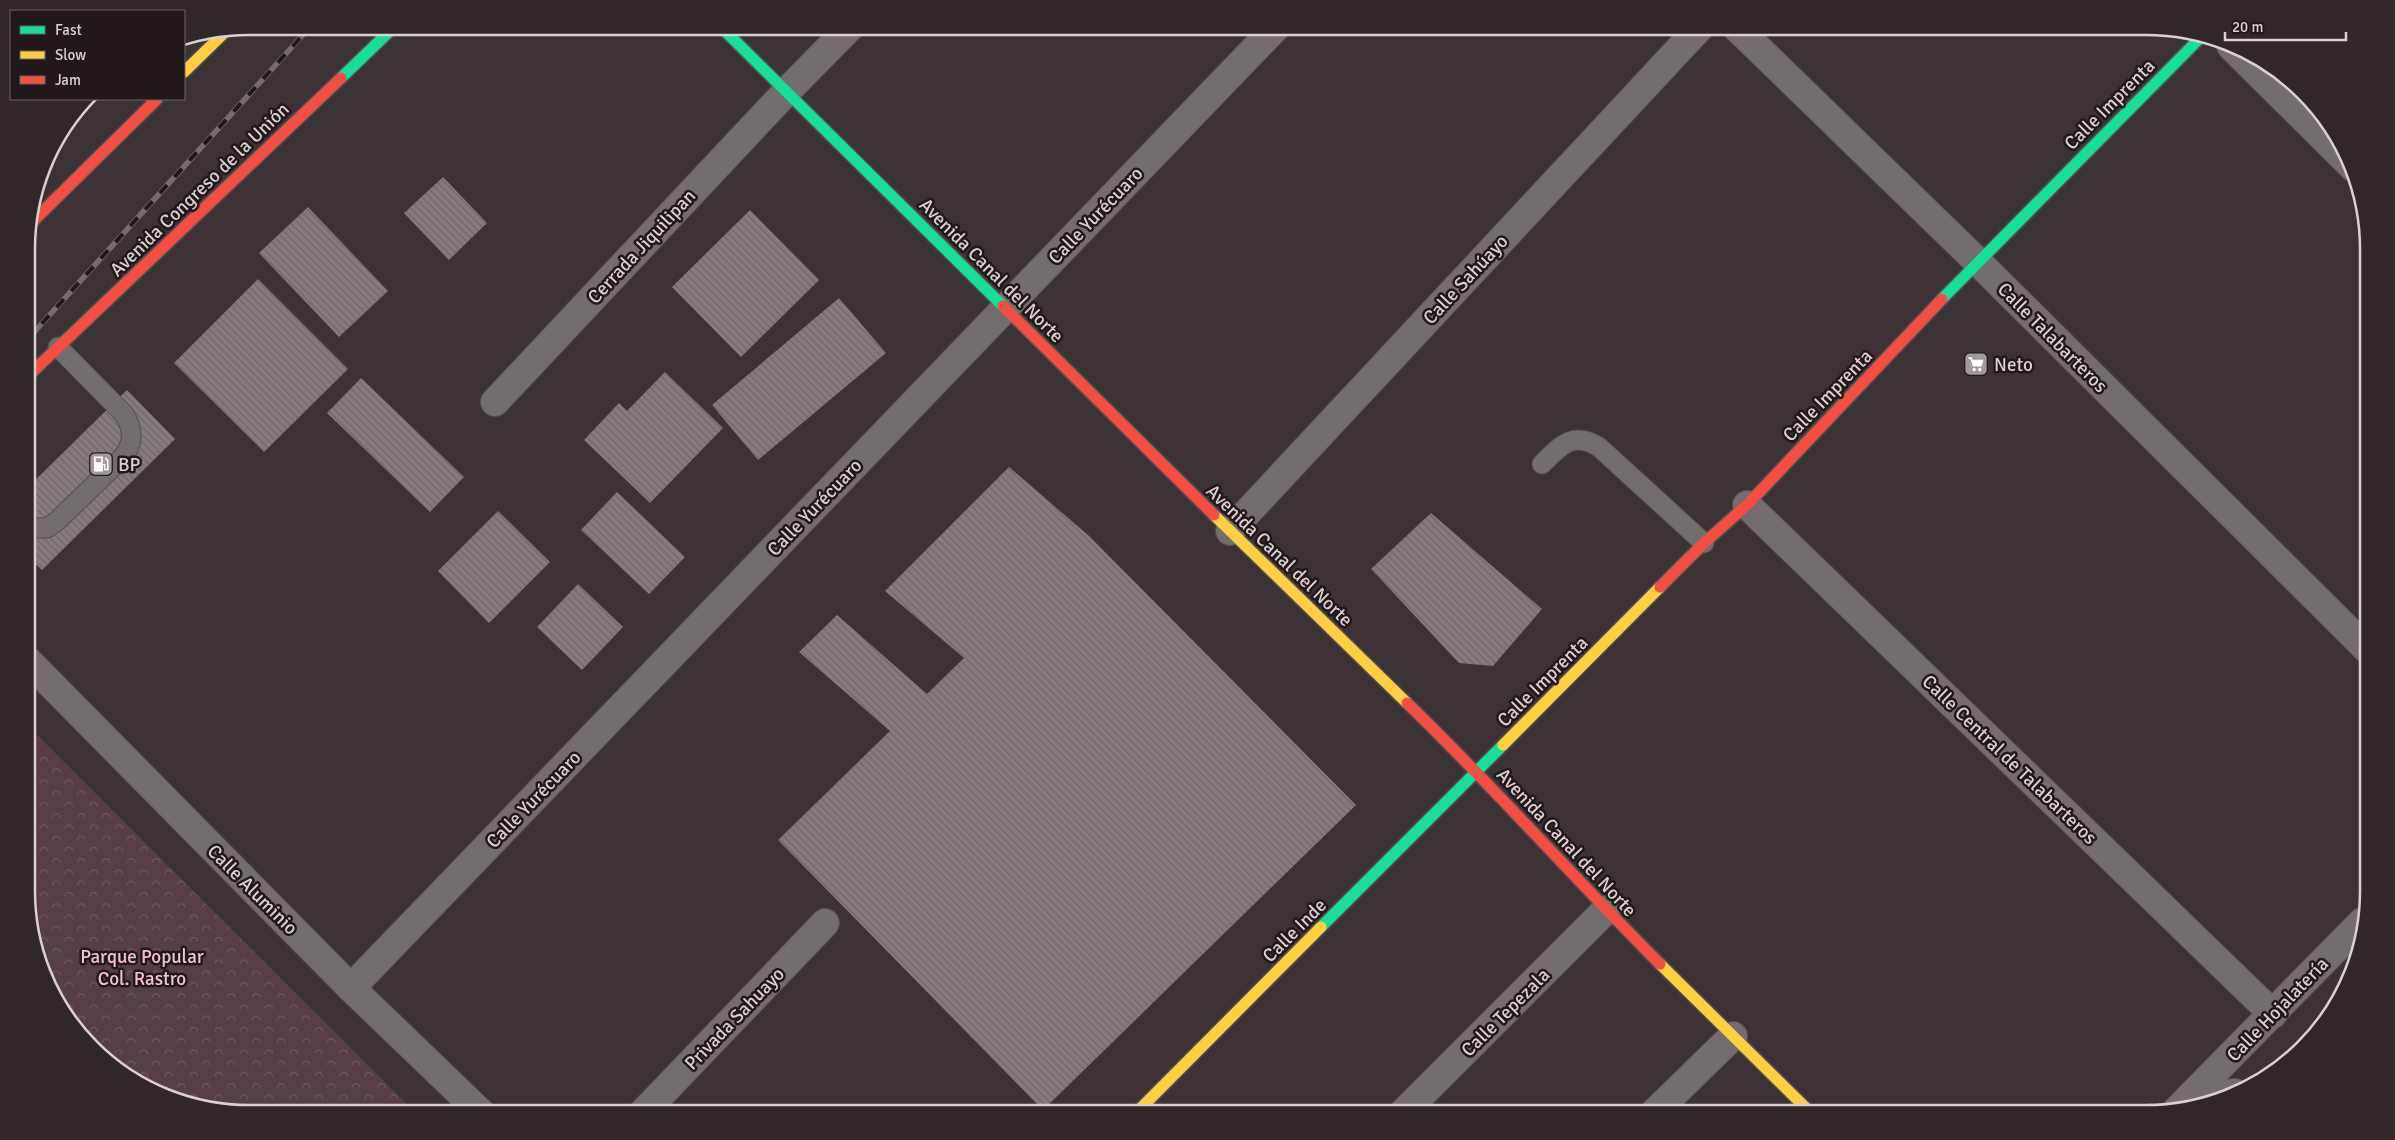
<svg xmlns="http://www.w3.org/2000/svg" width="2395" height="1140" font-family="Signika,sans-serif">
  <style>
    .park { fill: url(#park-crowns) }
    .building { fill: url(#building-back-hatch) }
    .lines { fill: none; stroke-linecap: round; stroke-linejoin: round }
    .lane-casing { stroke: #564e50; stroke-width: 21 }
    .street-casing { stroke: #564e50; stroke-width: 30 }
    .fast-casing { stroke: #564e50; stroke-width: 14 }
    .slow-casing { stroke: #564e50; stroke-width: 14 }
    .jam-casing { stroke: #564e50; stroke-width: 14 }
    .lane { stroke: #746d6f; stroke-width: 19 }
    .street { stroke: #746d6f; stroke-width: 28 }
    .fast { stroke: #16e098; stroke-width: 11 }
    .slow { stroke: #ffcf43; stroke-width: 11 }
    .jam { stroke: #f24e42; stroke-width: 11 }
    .rail-casing { stroke: #736d6f; stroke-width: 5.5 }
    .rail { stroke: #20181a; stroke-width: 4; stroke-dasharray: 11; stroke-linecap: butt }
    .labels { text-anchor: middle; stroke-width: 5; stroke-linejoin: round; paint-order: stroke }
    .street-label { font-size: 19px; fill: #dbd0d2; stroke: #20181a }
    .poi-label { font-size: 19px; fill: #dbd0d2; stroke: #20181a; text-anchor: start }
    .park-label { font-size: 19px; fill: #fbc0d0; stroke: #20181a }
    .rim { fill: none; stroke: #dbd0d2; stroke-width: 2.5 }
  </style>
  <defs>
    <pattern id="park-crowns" width="20" height="18" patternUnits="userSpaceOnUse" patternTransform="scale(1.25)"><rect width="20" height="18" fill="#573e45"/><path d="M2 6a3 3 0 1 1 6 0M12 15a3 3 0 1 1 6 0" fill="none" stroke="#6f595f"/></pattern>
    <pattern id="building-back-hatch" width="6" height="6" patternUnits="userSpaceOnUse" patternTransform="scale(1.25)"><rect width="6" height="6" fill="#847b7d"/><path d="M-1 5l2 2M0 0l6 6M5-1l2 2" fill="none" stroke="#6d6667"/></pattern>
  </defs>
  <rect width="100%" height="100%" fill="#3a3234"/>
  <polygon class="park" points="28,726 417,1114 249,1114 151,1091 72,1026 43,976 28,920"/>
  <g class="building">
    <polygon points="443,177 487,223 449,260 404,213"/>
    <polygon points="308,207 388,291 339,337 259,253"/>
    <polygon points="750,210 819,280 741,357 672,287"/>
    <polygon points="258,279 348,369 264,452 174,363"/>
    <polygon points="839,298 886,353 758,460 712,405"/>
    <polygon points="665,372 723,428 650,503 584,440 619,403 627,411"/>
    <polygon points="361,378 464,477 430,512 327,413"/>
    <polygon points="127,390 175,439 42,570 27,556 27,488"/>
    <polygon points="1009,467 1088,535 1356,805 1043,1110 778,840 890,731 799,652 837,615 927,694 964,658 885,591"/>
    <polygon points="617,492 685,557 649,594 581,530"/>
    <polygon points="498,511 550,562 489,623 438,571"/>
    <polygon points="1431,513 1542,609 1493,666 1459,663 1371,569"/>
    <polygon points="578,584 623,627 582,670 537,627"/>
  </g>
  <g class="lines">
    <g class="lane-casing">
      <g id="lane">
        <path d="M 1542,464 C 1561,445 1573,431 1599,447 L 1704,543"/>
        <path d="M 27,528 L 47,528 L 57,521 L 123,457 C 134,443 134,430 124,414 L 58,347"/>
      </g>
    </g>
    <g class="street-casing">
      <g id="street">
        <polyline points="1735,26 1978,262 2368,650"/>
        <polyline points="2231,46 2353,167"/>
        <polyline points="495,402 787,91 851,26"/>
        <polyline points="1747,505 2273,1014"/>
        <polyline points="1230,531 1701,26"/>
        <polyline points="28,661 351,988 482,1114"/>
        <polyline points="351,988 1277,26"/>
        <polyline points="2192,1095 2235,1093"/>
        <polyline points="2177,1110 2362,922"/>
        <polyline points="1403,1113 1606,910"/>
        <polyline points="1654,1113 1733,1036"/>
        <polyline points="642,1114 825,923"/>
      </g>
    </g>
    <g class="fast-casing">
      <g id="fast">
        <polyline points="720,26 1003,306"/>
        <polyline points="341,78 395,26"/>
        <polyline points="1942,299 2199,39"/>
        <polyline points="1321,927 1503,745"/>
      </g>
    </g>
    <g class="slow-casing">
      <g id="slow">
        <polyline points="184,72 226,31"/>
        <polyline points="1214,515 1407,703"/>
        <polyline points="1503,745 1660,587"/>
        <polyline points="1660,964 1811,1113"/>
        <polyline points="1135,1114 1321,927"/>
      </g>
    </g>
    <g class="jam-casing">
      <g id="jam">
        <polyline points="29,225 157,99"/>
        <polyline points="1003,306 1214,515"/>
        <polyline points="27,377 341,78"/>
        <polyline points="1660,587 1704,543 1747,505 1942,299"/>
        <path d="M 1407,703 C 1494,787 1574,878 1660,964"/>
      </g>
    </g>
    <use href="#lane" class="lane"/>
    <use href="#street" class="street"/>
    <use href="#fast" class="fast"/>
    <use href="#slow" class="slow"/>
    <use href="#jam" class="jam"/>
    <g class="rail-casing">
      <polyline id="rail" points="27,340 311,26"/>
    </g>
    <use href="#rail" class="rail"/>
  </g>
  <defs>
    <g id="supermarket-square" transform="scale(1.25)"><rect x="-9" y="-9" width="18" height="18" rx="4" fill="#a3999b" stroke="#20181a"/><path d="M-6-5.5h2.5l.6 2H6L4.5 2H-2.5L-4.4-4H-6ZM-1.5 3.2a1.3 1.3 0 1 0 .1 0ZM3 3.2a1.3 1.3 0 1 0 .1 0Z" fill="#fff"/></g>
    <g id="fuel-square" transform="scale(1.25)"><rect x="-9" y="-9" width="18" height="18" rx="4" fill="#a3999b" stroke="#20181a"/><path d="M-5.5-6h7V0h2V4h1.3V-2.5L3-4.5l.8-.8L6-3V5H2.5V1h-1V6h-7ZM-4.2-4.7v3.2H.2V-4.7Z" fill="#fff"/></g>
  </defs>
  <g fill-rule="evenodd">
    <use href="#supermarket-square" x="1976" y="364"/>
    <use href="#fuel-square" x="101" y="464"/>
  </g>
  <g class="labels">
    <g class="street-label">
      <text transform="translate(2109 104) rotate(-45)" y="7">Calle Imprenta</text>
      <text transform="translate(199 189) rotate(-44)" y="7">Avenida Congreso de la Unión</text>
      <text transform="translate(1095 215) rotate(-46)" y="7">Calle Yurécuaro</text>
      <text transform="translate(641 246) rotate(-47)" y="7">Cerrada Jiquilipan</text>
      <text transform="translate(992 270) rotate(45)" y="7">Avenida Canal del Norte</text>
      <text transform="translate(1465 279) rotate(-47)" y="7">Calle Sahúayo</text>
      <text transform="translate(2053 337) rotate(45)" y="7">Calle Talabarteros</text>
      <text transform="translate(1827 395) rotate(-46)" y="7">Calle Imprenta</text>
      <text transform="translate(814 507) rotate(-46)" y="7">Calle Yurécuaro</text>
      <text transform="translate(1280 555) rotate(44)" y="7">Avenida Canal del Norte</text>
      <text transform="translate(1542 681) rotate(-45)" y="7">Calle Imprenta</text>
      <text transform="translate(2010 759) rotate(44)" y="7">Calle Central de Talabarteros</text>
      <text transform="translate(533 799) rotate(-46)" y="7">Calle Yurécuaro</text>
      <text transform="translate(1567 842) rotate(47)" y="7">Avenida Canal del Norte</text>
      <text transform="translate(253 889) rotate(45)" y="7">Calle Aluminio</text>
      <text transform="translate(1294 930) rotate(-45)" y="7">Calle Inde</text>
      <text transform="translate(2277 1009) rotate(-46)" y="7">Calle Hojalatería</text>
      <text transform="translate(1505 1012) rotate(-45)" y="7">Calle Tepezala</text>
      <text transform="translate(734 1018) rotate(-46)" y="7">Privada Sahuayo</text>
    </g>
    <g class="poi-label">
      <text x="1994" y="371">Neto</text>
      <text x="118" y="471">BP</text>
    </g>
    <g class="park-label">
      <text x="142" y="963">Parque Popular<tspan x="142" dy="22">Col. Rastro</tspan></text>
    </g>
  </g>
  <path d="M0 0H2395V1140H0ZM249 35H2146A214 214 0 0 1 2360 249V891A214 214 0 0 1 2146 1105H249A214 214 0 0 1 35 891V249A214 214 0 0 1 249 35Z" fill="#2f2729" fill-rule="evenodd"/>
  <path class="rim" d="M249 35H2146A214 214 0 0 1 2360 249V891A214 214 0 0 1 2146 1105H249A214 214 0 0 1 35 891V249A214 214 0 0 1 249 35Z"/>
  <rect x="10" y="10" width="175" height="90" fill="#20181a" stroke="#6b6264"/>
  <rect x="20" y="26" width="25" height="8" fill="#16e098" stroke="#6b6264"/>
  <text x="55" y="35" font-size="15" fill="#dbd0d2">Fast</text>
  <rect x="20" y="51" width="25" height="8" fill="#ffcf43" stroke="#6b6264"/>
  <text x="55" y="60" font-size="15" fill="#dbd0d2">Slow</text>
  <rect x="20" y="76" width="25" height="8" fill="#f24e42" stroke="#6b6264"/>
  <text x="55" y="85" font-size="15" fill="#dbd0d2">Jam</text>
  <path d="M2225 32v8h121v-8" fill="none" stroke="#dbd0d2" stroke-width="2.5"/>
  <text x="2232" y="32" font-size="15" fill="#dbd0d2" stroke="#20181a" stroke-width="4" paint-order="stroke">20 m</text>
</svg>
